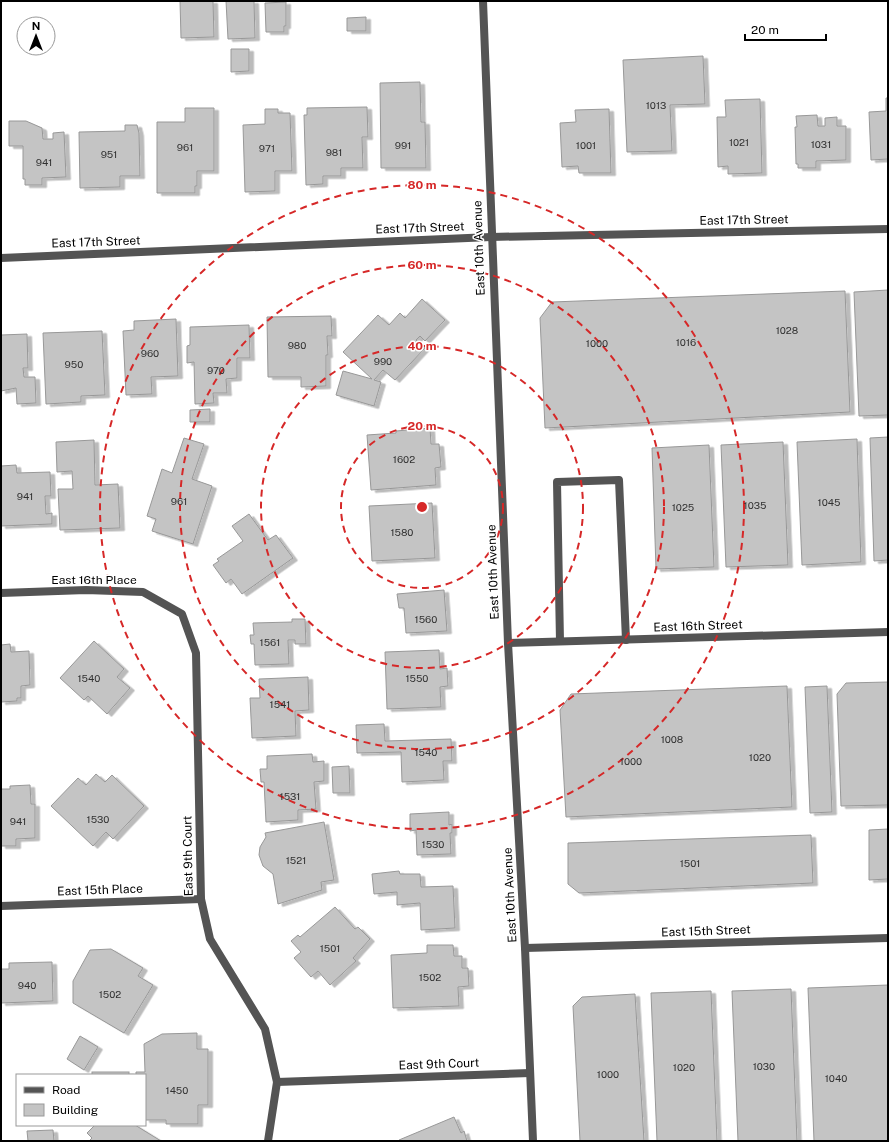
<svg xmlns="http://www.w3.org/2000/svg" width="889" height="1142" font-family="'Public Sans',sans-serif">
  <style>
    .building { fill: #c4c4c4; stroke: #989898; filter: url(#shadow) }
    .lines { fill: none; stroke-linecap: round; stroke-linejoin: round }
    .service { stroke: #545454; stroke-width: 8 }
    .minor { stroke: #545454; stroke-width: 8 }
    .tertiary { stroke: #545454; stroke-width: 8 }
    .ring { fill: none; stroke: #d62828; stroke-width: 2; stroke-dasharray: 7 5 }
    .labels { text-anchor: middle; stroke-width: 3; stroke-linejoin: round; paint-order: stroke }
    .number-label { font-size: 10px; fill: #313131 }
    .street-label { font-size: 12px; fill: #000; stroke: #fff }
    .centre { fill: #d62828; stroke: #fff; stroke-width: 2 }
    .ring-label { font-size: 12px; text-anchor: middle; font-weight: bold; fill: #d62828; stroke: #fff; stroke-width: 3; stroke-linejoin: round; paint-order: stroke }
  </style>
  <defs>
    <filter id="shadow"><feDropShadow dx="4.5" dy="2.5" stdDeviation="0" flood-color="#0004"/></filter>
  </defs>
  <rect width="100%" height="100%" fill="#fff"/>
  <g class="building">
    <polygon points="180,1 213,1 214,37 181,38"/>
    <polygon points="226,1 254,1 255,38 228,39"/>
    <polygon points="286,2 286,26 284,26 284,32 266,32 265,3"/>
    <polygon points="366,17 366,31 347,31 347,18"/>
    <polygon points="231,49 249,49 249,71 231,72"/>
    <polygon points="703,56 705,104 670,105 672,151 627,152 623,60"/>
    <polygon points="420,82 421,122 425,122 426,168 381,168 380,83"/>
    <polygon points="886,98 888,98 888,159 871,160 869,112 886,111"/>
    <polygon points="760,99 762,173 728,174 728,166 718,167 717,117 726,117 725,100"/>
    <polygon points="367,107 368,137 362,137 363,168 341,168 341,176 323,176 323,184 306,185 304,115 307,115 307,108"/>
    <polygon points="185,108 214,108 214,171 197,171 197,186 195,186 195,193 157,193 157,122 185,122"/>
    <polygon points="265,109 278,109 278,113 290,113 292,171 275,171 275,191 245,192 243,125 265,124"/>
    <polygon points="609,109 611,173 579,173 578,166 562,167 560,123 576,122 575,110"/>
    <polygon points="817,115 818,126 825,126 825,118 837,117 837,126 846,126 846,160 816,161 816,168 798,168 798,164 796,164 795,127 797,127 796,116"/>
    <polygon points="9,121 26,121 42,128 43,139 53,139 53,133 64,132 66,177 42,178 42,185 25,185 25,179 23,179 23,146 9,146"/>
    <polygon points="125,125 137,125 139,133 140,176 120,176 120,187 80,188 79,132 125,131"/>
    <polygon points="888,290 888,415 859,416 854,292"/>
    <polygon points="845,291 850,412 545,428 540,318 552,302"/>
    <polygon points="422,299 445,320 425,341 420,336 416,340 425,348 395,380 383,370 374,380 381,382 374,406 336,395 343,371 372,379 343,352 378,315 389,325 400,313 405,318"/>
    <polygon points="331,316 332,336 327,336 328,355 326,355 326,386 301,387 301,377 268,377 267,317"/>
    <polygon points="176,319 178,376 151,377 152,394 126,395 123,331 134,330 134,321"/>
    <polygon points="249,325 250,358 237,358 237,378 226,379 227,393 213,393 214,403 195,404 194,362 187,363 187,346 190,345 190,327"/>
    <polygon points="102,331 105,395 81,396 81,402 46,404 43,333"/>
    <polygon points="27,334 28,368 23,368 24,377 35,377 36,403 17,404 16,388 1,391 1,335"/>
    <polygon points="210,409 210,422 190,422 190,410"/>
    <polygon points="430,428 431,444 439,444 441,467 435,468 436,485 371,490 367,435 396,433 396,431"/>
    <polygon points="888,437 888,560 874,561 870,438"/>
    <polygon points="184,438 204,444 192,479 212,486 193,544 152,531 156,519 147,516 162,469 172,473"/>
    <polygon points="857,439 861,562 802,565 797,442"/>
    <polygon points="94,440 95,485 118,484 120,528 60,530 58,489 73,489 72,471 57,472 56,442"/>
    <polygon points="783,442 788,565 726,567 721,445"/>
    <polygon points="709,445 714,567 656,569 652,448"/>
    <polygon points="16,465 17,473 50,472 51,496 45,496 46,514 52,513 52,524 1,526 1,466"/>
    <polygon points="432,503 435,558 372,561 369,506"/>
    <polygon points="249,514 268,540 276,535 293,558 242,594 231,579 226,583 213,565 219,561 217,559 243,541 232,526"/>
    <polygon points="444,590 447,631 406,633 404,608 399,608 397,594"/>
    <polygon points="292,619 305,619 306,644 295,644 295,640 288,640 289,664 255,665 254,644 251,644 250,635 254,635 253,623 292,622"/>
    <polygon points="94,641 124,669 117,677 130,688 107,714 88,696 84,700 60,678"/>
    <polygon points="10,644 11,652 29,651 30,685 21,686 21,698 17,698 17,701 1,702 1,645"/>
    <polygon points="439,650 440,669 447,668 448,686 440,687 441,707 387,709 385,652"/>
    <polygon points="308,677 309,710 295,711 296,736 252,738 250,698 260,698 259,679"/>
    <polygon points="888,682 888,805 841,806 837,694 846,683"/>
    <polygon points="787,686 792,807 566,817 560,710 571,694"/>
    <polygon points="827,686 832,812 810,813 805,687"/>
    <polygon points="384,724 385,741 451,739 452,761 443,761 444,780 402,782 401,752 357,753 356,725"/>
    <polygon points="312,754 313,762 324,761 324,781 314,782 316,809 298,810 298,820 266,822 264,782 261,782 260,769 267,769 267,756"/>
    <polygon points="349,766 350,793 333,793 332,767"/>
    <polygon points="96,774 105,782 112,775 144,806 113,839 106,832 93,846 51,806 78,778 86,785"/>
    <polygon points="30,785 31,804 35,804 35,838 16,839 16,846 1,846 1,789 10,789 10,786"/>
    <polygon points="449,812 449,825 452,824 452,833 450,833 451,854 417,855 416,830 410,831 410,814"/>
    <polygon points="324,822 334,880 321,882 322,890 278,904 273,874 263,866 259,855 260,847 266,837 265,833"/>
    <polygon points="888,829 888,879 869,880 869,830"/>
    <polygon points="811,835 813,883 579,893 568,884 568,843"/>
    <polygon points="399,871 400,874 420,874 421,887 453,886 455,928 421,930 420,903 397,905 397,892 374,894 372,874"/>
    <polygon points="335,907 355,929 358,927 370,939 353,958 356,961 330,985 318,971 311,977 294,958 301,952 291,941 298,935 300,937"/>
    <polygon points="427,945 453,945 454,956 462,956 462,968 468,968 469,986 458,987 459,1006 393,1008 391,955 427,953"/>
    <polygon points="111,949 143,968 138,976 153,985 124,1033 73,1003 73,981 90,950"/>
    <polygon points="52,962 53,1001 1,1003 1,969 9,969 9,963"/>
    <polygon points="888,985 888,1141 814,1141 808,988"/>
    <polygon points="791,989 797,1141 738,1141 732,991"/>
    <polygon points="711,991 717,1141 657,1141 651,993"/>
    <polygon points="635,994 644,1141 580,1141 573,1006 582,997"/>
    <polygon points="197,1033 197,1049 208,1049 208,1105 198,1105 198,1124 166,1124 166,1120 145,1120 145,1075 136,1075 136,1072 145,1072 144,1044 162,1034"/>
    <polygon points="80,1036 98,1047 84,1070 67,1059"/>
    <rect x="92" y="1072" width="37" height="3"/>
    <polygon points="454,1117 461,1133 464,1131 467,1141 400,1141 399,1140"/>
    <polygon points="95,1125 135,1125 161,1141 89,1141 92,1138 87,1133"/>
    <polygon points="53,1130 54,1141 28,1141 27,1131"/>
  </g>
  <g class="lines">
    <polyline class="service" points="560,641 557,482 619,480 626,640"/>
    <g class="minor">
      <polyline points="1,593 86,590 143,592 182,614 196,653 201,899 210,939 265,1029 277,1082 530,1073"/>
      <polyline points="508,643 888,632"/>
      <polyline points="1,906 201,899"/>
      <polyline points="525,948 888,938"/>
      <polyline points="268,1141 277,1082"/>
    </g>
    <g class="tertiary">
      <polyline points="483,1 508,643 525,948 533,1141"/>
      <polyline points="1,258 491,237 888,229"/>
    </g>
  </g>
  <g class="ring">
    <circle cx="422" cy="507" r="81"/>
    <circle cx="422" cy="507" r="161"/>
    <circle cx="422" cy="507" r="242"/>
    <circle cx="422" cy="507" r="322"/>
  </g>
  <g class="labels">
    <g class="number-label">
      <text x="656" y="109">1013</text>
      <text x="739" y="146">1021</text>
      <text x="821" y="148">1031</text>
      <text x="403" y="149">991</text>
      <text x="586" y="149">1001</text>
      <text x="185" y="151">961</text>
      <text x="267" y="152">971</text>
      <text x="334" y="156">981</text>
      <text x="109" y="158">951</text>
      <text x="44" y="166">941</text>
      <text x="787" y="334">1028</text>
      <text x="686" y="346">1016</text>
      <text x="597" y="347">1000</text>
      <text x="297" y="349">980</text>
      <text x="150" y="357">960</text>
      <text x="383" y="365">990</text>
      <text x="74" y="368">950</text>
      <text x="216" y="374">970</text>
      <text x="404" y="463">1602</text>
      <text x="25" y="500">941</text>
      <text x="179" y="505">961</text>
      <text x="829" y="506">1045</text>
      <text x="755" y="509">1035</text>
      <text x="683" y="511">1025</text>
      <text x="402" y="536">1580</text>
      <text x="426" y="623">1560</text>
      <text x="270" y="646">1561</text>
      <text x="89" y="682">1540</text>
      <text x="417" y="682">1550</text>
      <text x="280" y="708">1541</text>
      <text x="672" y="743">1008</text>
      <text x="426" y="756">1540</text>
      <text x="760" y="761">1020</text>
      <text x="631" y="765">1000</text>
      <text x="290" y="800">1531</text>
      <text x="98" y="823">1530</text>
      <text x="18" y="825">941</text>
      <text x="433" y="848">1530</text>
      <text x="296" y="864">1521</text>
      <text x="690" y="867">1501</text>
      <text x="330" y="952">1501</text>
      <text x="430" y="981">1502</text>
      <text x="27" y="989">940</text>
      <text x="110" y="998">1502</text>
      <text x="764" y="1070">1030</text>
      <text x="684" y="1071">1020</text>
      <text x="608" y="1078">1000</text>
      <text x="836" y="1082">1040</text>
      <text x="177" y="1094">1450</text>
    </g>
    <g class="street-label">
      <text transform="translate(744 220) rotate(-1)" y="4">East 17th Street</text>
      <text transform="translate(420 228) rotate(-2)" y="4">East 17th Street</text>
      <text transform="translate(96 242) rotate(-2)" y="4">East 17th Street</text>
      <text transform="translate(479 248) rotate(-92)" y="4">East 10th Avenue</text>
      <text transform="translate(493 572) rotate(-92)" y="4">East 10th Avenue</text>
      <text x="94" y="584">East 16th Place</text>
      <text transform="translate(698 626) rotate(-2)" y="4">East 16th Street</text>
      <text transform="translate(188 856) rotate(-91)" y="4">East 9th Court</text>
      <text transform="translate(100 890) rotate(-2)" y="4">East 15th Place</text>
      <text transform="translate(510 895) rotate(-93)" y="4">East 10th Avenue</text>
      <text transform="translate(706 931) rotate(-2)" y="4">East 15th Street</text>
      <text transform="translate(439 1064) rotate(-2)" y="4">East 9th Court</text>
    </g>
  </g>
  <circle cx="422" cy="507" r="6" class="centre"/>
  <g class="ring-label">
    <text x="422" y="189">80 m</text>
    <text x="422" y="269">60 m</text>
    <text x="422" y="350">40 m</text>
    <text x="422" y="430">20 m</text>
  </g>
  <rect width="889" height="1142" fill="none" stroke="#000000" stroke-width="4"/>
  <rect x="16" y="1074" width="130" height="52" fill="#ffffff" stroke="#999999"/>
  <rect x="24" y="1087" width="20" height="6" fill="#545454" stroke="#999999"/>
  <text x="52" y="1094" font-size="12" fill="#000000">Road</text>
  <rect x="24" y="1104" width="20" height="12" fill="#c4c4c4" stroke="#999999"/>
  <text x="52" y="1114" font-size="12" fill="#000000">Building</text>
  <g transform="translate(36 36)"><circle r="19" fill="#ffffff" stroke="#999999"/>
  <path d="M0-3L7 15L0 10L-7 15Z" fill="#000000"/>
  <text y="-6" font-size="11" font-weight="bold" text-anchor="middle" fill="#000000">N</text>
  </g>
  <path d="M745 34v6h81v-6" fill="none" stroke="#000000" stroke-width="2"/>
  <text x="751" y="34" font-size="12" fill="#000000" stroke="#ffffff" stroke-width="3" paint-order="stroke">20 m</text>
</svg>
